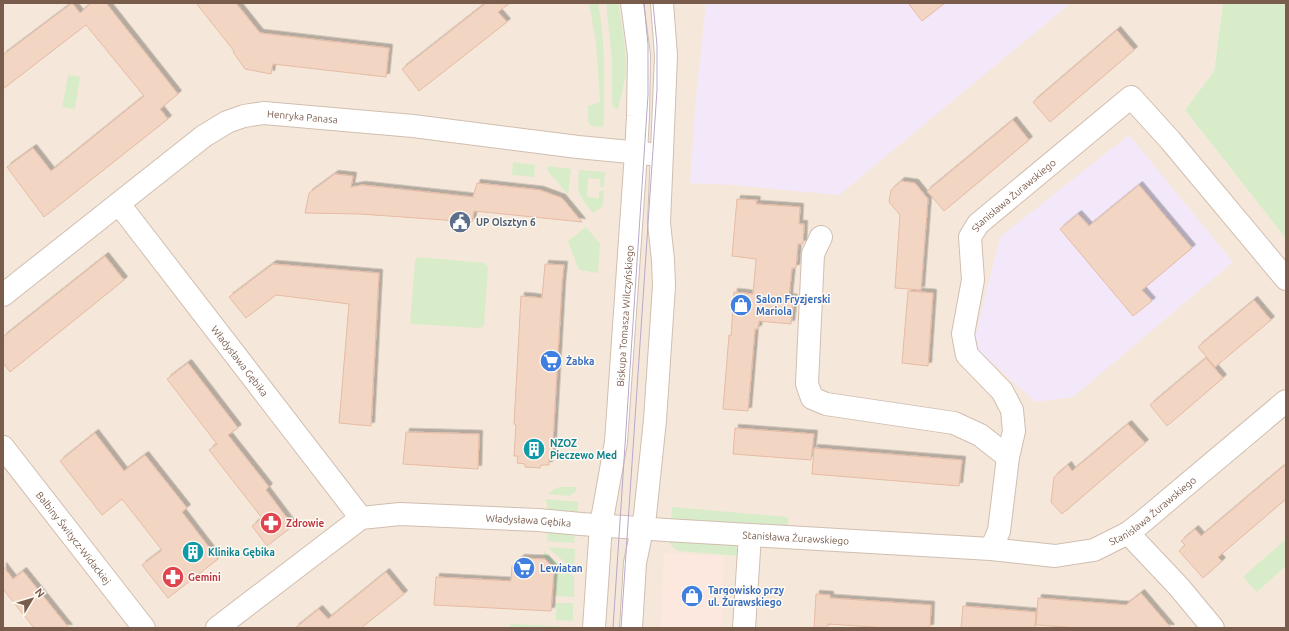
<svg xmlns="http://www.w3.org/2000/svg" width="1289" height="631" font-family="Ubuntu,sans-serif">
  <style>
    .residential { fill: #f5e8da }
    .commercial { fill: #fde8e0 }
    .education { fill: #f3e8fa }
    .green { fill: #d8ecc9 }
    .building { fill: #f3d5c3; stroke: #e6bba3; filter: url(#shadow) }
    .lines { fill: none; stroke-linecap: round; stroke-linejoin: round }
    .minor-casing { stroke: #d1beb0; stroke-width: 24 }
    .minor { stroke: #fff; stroke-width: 22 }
    .tram { stroke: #b9a8c9; stroke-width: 1 }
    .labels { text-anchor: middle; stroke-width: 3; stroke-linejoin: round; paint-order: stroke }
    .street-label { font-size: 10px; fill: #7a5c4d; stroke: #fffaf3 }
    .service-label { font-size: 10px; font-weight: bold; fill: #4e5e75; stroke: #fffaf3; text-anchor: start }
    .shop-label { font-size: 10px; font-weight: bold; fill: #366cbe; stroke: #fffaf3; text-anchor: start }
    .culture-label { font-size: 10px; font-weight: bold; fill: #0d838f; stroke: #fffaf3; text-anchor: start }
    .health-label { font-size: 10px; font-weight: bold; fill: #be3a42; stroke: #fffaf3; text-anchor: start }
  </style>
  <defs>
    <filter id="shadow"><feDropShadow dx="3.5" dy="-3.5" stdDeviation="0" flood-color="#0004"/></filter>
  </defs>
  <rect width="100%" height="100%" fill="#fdf6ec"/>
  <polygon class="residential" points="3,3 1223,3 1214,71 1185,110 1286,239 1286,628 3,628"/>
  <polygon class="commercial" points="664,553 724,556 721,628 661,628"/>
  <g class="education">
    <polygon points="706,3 1071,3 839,195 733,185 690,183 696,97"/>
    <polygon points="1129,135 1233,262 1073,397 1035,402 973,345 1000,237"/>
  </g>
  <g class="green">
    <path d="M 589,3 L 598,3 C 606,43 604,84 604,125 L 601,127 L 590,126 L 588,121 L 588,106 L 600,102 L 596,43 Z"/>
    <polygon points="606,3 618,3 624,38 626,64 626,75 618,109 616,109 612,105 612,59"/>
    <polygon points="1223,3 1286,3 1286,239 1185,110 1214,71"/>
    <polygon points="68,75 80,77 75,109 62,107"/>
    <polygon points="513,162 535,165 534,177 512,175"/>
    <polygon points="548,166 571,169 568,195 548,171"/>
    <path d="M 579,170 L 605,172 L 604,187 L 600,187 L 600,179 L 588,178 L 587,197 L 599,198 L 599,191 L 604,191 L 603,206 L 593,213 C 578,193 577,196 579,170 Z"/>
    <polygon points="586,227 600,244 598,273 580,270 578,268 568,241"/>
    <polygon points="417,257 485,263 488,267 484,326 480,328 413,324 410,322 415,262"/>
    <polygon points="559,487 576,487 576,491 569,496 548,494 553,490"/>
    <polygon points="546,499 578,502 577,516 548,510"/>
    <polygon points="672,507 788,517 788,531 671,521"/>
    <polygon points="548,530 575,532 574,543 547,541"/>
    <polygon points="1286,539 1286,566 1257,592 1243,577"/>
    <polygon points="670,540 730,544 736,547 740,556 678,551 669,543"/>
    <polygon points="547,547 575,549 574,570"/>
    <polygon points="544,551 574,577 574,597 555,596 556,568 547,558 544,557"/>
    <polygon points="556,603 573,603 573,621 556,620"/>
    <polygon points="511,624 575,627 508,628"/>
  </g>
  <g class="building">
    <polygon points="72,3 80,13 91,3 106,3 178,94 160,109 168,119 44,217 7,167 33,148 51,171 144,96 86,25 3,89 3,55"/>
    <polygon points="196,3 236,3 260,33 389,48 386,77 273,64 271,74 245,69 233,52 234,51"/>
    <polygon points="486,3 510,3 498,12 507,22 419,91 402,69"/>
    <polygon points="908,3 945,3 922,21"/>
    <polygon points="1117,30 1134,50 1050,122 1033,102"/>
    <polygon points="1013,120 1029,140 944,211 927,191"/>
    <polygon points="335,174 353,176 351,187 362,185 473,197 477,183 540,190 562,198 582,222 474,211 472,222 360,214 305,213 309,193"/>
    <polygon points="901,181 915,183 928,199 921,290 895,288 900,215 889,202 891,190"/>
    <polygon points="1139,185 1192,248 1142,290 1152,301 1133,316 1060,229 1078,214 1089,226"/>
    <polygon points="737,199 757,200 756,204 800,207 799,224 804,224 803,244 798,244 796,268 792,268 789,297 794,298 791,324 759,321 758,329 755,329 748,411 723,409 729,335 731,336 734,292 753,294 756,259 732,256"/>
    <polygon points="105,256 124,280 10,372 3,363 3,337"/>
    <polygon points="273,264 379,273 371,426 339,423 349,304 276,295 246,318 229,297"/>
    <polygon points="545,264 564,265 562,284 552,458 549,458 549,465 541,465 540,468 525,467 525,464 517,463 518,456 514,456 516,425 514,424 521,296 542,298"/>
    <polygon points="908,291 933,293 928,366 902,363"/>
    <polygon points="1254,300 1271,320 1215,367 1198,347"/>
    <polygon points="1206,358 1223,378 1167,426 1150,405"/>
    <polygon points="188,363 238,428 228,435 269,487 266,490 293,526 267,546 252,526 262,518 209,450 217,444 167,379"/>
    <polygon points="1128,424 1145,443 1062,514 1051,502 1054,477 1068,465 1072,471"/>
    <polygon points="735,428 814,434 811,460 733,454"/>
    <polygon points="406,432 479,434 478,469 403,464"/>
    <polygon points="95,433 124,471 145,455 187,508 182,512 218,559 168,598 142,565 162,550 122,499 102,515 60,461"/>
    <polygon points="814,448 962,460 959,486 812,474"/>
    <polygon points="1286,464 1286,499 1218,557 1222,561 1203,578 1179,551 1185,545 1181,541 1195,529 1201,536"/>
    <polygon points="521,558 545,559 554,569 551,611 434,605 436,577 511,581 512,566"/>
    <polygon points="3,566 13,579 23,571 69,628 34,628 3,589"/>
    <polygon points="386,572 404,594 361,628 295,628 319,609 328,619"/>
    <polygon points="1141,593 1171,628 1080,628 1036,625 1038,598 1126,605"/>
    <polygon points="816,594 830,595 830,598 931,605 930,628 888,628 828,624 827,628 814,628"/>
    <polygon points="963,606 1036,612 1035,628 961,628"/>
  </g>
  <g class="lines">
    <g class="minor-casing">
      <g id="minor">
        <path id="s1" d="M 119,204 L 361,518"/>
        <polyline points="821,237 813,254 807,384 812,398 826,404 954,423 980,435 1008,457"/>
        <path id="s2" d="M 3,295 L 204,136 L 227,122 L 244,116 L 264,113 L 413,126 L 578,147 L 661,155"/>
        <path id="s3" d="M 3,447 L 144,628"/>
        <polyline points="1128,533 1179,587 1213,628"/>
        <path id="s4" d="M 991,549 L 999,531 L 1008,457 L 1014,431 L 1012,410 L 1002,391 L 967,355 L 963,334 L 973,280 L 970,237 L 978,224 L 1131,97 L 1170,140 L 1286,279"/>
        <path id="s5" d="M 217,628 L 361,518 L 400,514 L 538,520 L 581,524 L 666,530 L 991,549 L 1055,556 L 1094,550 L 1128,533 L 1141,523 L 1286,401"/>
        <path id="s6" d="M 594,628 L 601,525 L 616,442 L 636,153 L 638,116 L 639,55 L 632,3"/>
        <polyline points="631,628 635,563 645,515 655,420 664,286 663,260 659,223 666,56 662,3"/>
        <polyline points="744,628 750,535"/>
      </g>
    </g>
    <use href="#minor" class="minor"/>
    <g class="tram">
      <polyline points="613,628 648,95 648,45 644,3"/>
      <polyline points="621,628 657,90 657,45 653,3"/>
    </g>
  </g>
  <defs>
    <g id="civic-disc" transform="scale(1.15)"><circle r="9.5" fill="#5c6f8a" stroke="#fffaf3"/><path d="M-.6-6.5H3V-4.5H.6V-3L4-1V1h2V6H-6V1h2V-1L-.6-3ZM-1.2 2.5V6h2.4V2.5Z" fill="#fff"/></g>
    <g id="shop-disc" transform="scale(1.15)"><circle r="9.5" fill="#3f7fe0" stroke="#fffaf3"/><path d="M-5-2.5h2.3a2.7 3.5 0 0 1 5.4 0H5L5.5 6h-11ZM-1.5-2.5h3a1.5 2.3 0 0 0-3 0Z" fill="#fff"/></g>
    <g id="supermarket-disc" transform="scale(1.15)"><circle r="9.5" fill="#3f7fe0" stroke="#fffaf3"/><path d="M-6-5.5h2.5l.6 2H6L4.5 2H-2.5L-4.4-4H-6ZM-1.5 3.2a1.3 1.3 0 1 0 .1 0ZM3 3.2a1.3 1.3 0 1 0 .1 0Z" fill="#fff"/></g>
    <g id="building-disc" transform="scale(1.15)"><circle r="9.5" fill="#0f9aa8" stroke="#fffaf3"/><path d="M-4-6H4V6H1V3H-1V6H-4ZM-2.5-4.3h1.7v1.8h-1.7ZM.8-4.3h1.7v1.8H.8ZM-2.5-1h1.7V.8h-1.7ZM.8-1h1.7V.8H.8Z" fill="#fff"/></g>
    <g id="pharmacy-disc" transform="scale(1.15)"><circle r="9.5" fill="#e0444e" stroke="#fffaf3"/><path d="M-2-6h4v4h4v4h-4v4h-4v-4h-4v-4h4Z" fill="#fff"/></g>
  </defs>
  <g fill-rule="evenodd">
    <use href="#civic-disc" x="460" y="222"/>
    <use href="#shop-disc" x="741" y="305"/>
    <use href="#supermarket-disc" x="551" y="361"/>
    <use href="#building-disc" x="534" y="449"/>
    <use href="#pharmacy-disc" x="271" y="523"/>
    <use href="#building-disc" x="193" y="552"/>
    <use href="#supermarket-disc" x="524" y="568"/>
    <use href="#pharmacy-disc" x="173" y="577"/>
    <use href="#shop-disc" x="692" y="596"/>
  </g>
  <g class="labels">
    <g class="street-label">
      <text dy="4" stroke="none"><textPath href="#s2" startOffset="360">Henryka Panasa</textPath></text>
      <text dy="4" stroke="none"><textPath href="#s4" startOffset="394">Stanisława Żurawskiego</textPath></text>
      <text dy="4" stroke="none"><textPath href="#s6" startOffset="314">Biskupa Tomasza Wilczyńskiego</textPath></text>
      <text dy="4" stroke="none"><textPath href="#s1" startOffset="198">Władysława Gębika</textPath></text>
      <text dy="4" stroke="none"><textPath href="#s5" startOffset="987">Stanisława Żurawskiego</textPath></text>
      <text dy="4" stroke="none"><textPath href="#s5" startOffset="349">Władysława Gębika</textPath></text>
      <text dy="4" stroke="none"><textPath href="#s3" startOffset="115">Balbiny Świtycz-Widackiej</textPath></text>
      <text dy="4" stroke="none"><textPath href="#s5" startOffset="617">Stanisława Żurawskiego</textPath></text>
    </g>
    <g class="service-label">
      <text x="476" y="226">UP Olsztyn 6</text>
    </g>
    <g class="shop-label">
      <text x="756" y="303">Salon Fryzjerski<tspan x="756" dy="12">Mariola</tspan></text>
      <text x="566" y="365">Żabka</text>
      <text x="540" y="572">Lewiatan</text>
      <text x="708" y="594">Targowisko przy<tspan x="708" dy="12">ul. Żurawskiego</tspan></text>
    </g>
    <g class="culture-label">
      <text x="550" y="447">NZOZ<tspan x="550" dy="12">Pieczewo Med</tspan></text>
      <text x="208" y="556">Klinika Gębika</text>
    </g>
    <g class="health-label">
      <text x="286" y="527">Zdrowie</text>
      <text x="188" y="581">Gemini</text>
    </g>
  </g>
  <rect width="1289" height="631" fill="none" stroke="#7a5c4d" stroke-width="8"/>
  <g transform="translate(32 599) rotate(52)" stroke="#fffaf3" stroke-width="3" paint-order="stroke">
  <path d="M0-3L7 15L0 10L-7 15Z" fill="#7a5c4d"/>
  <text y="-6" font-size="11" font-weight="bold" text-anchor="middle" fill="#7a5c4d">N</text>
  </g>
</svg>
